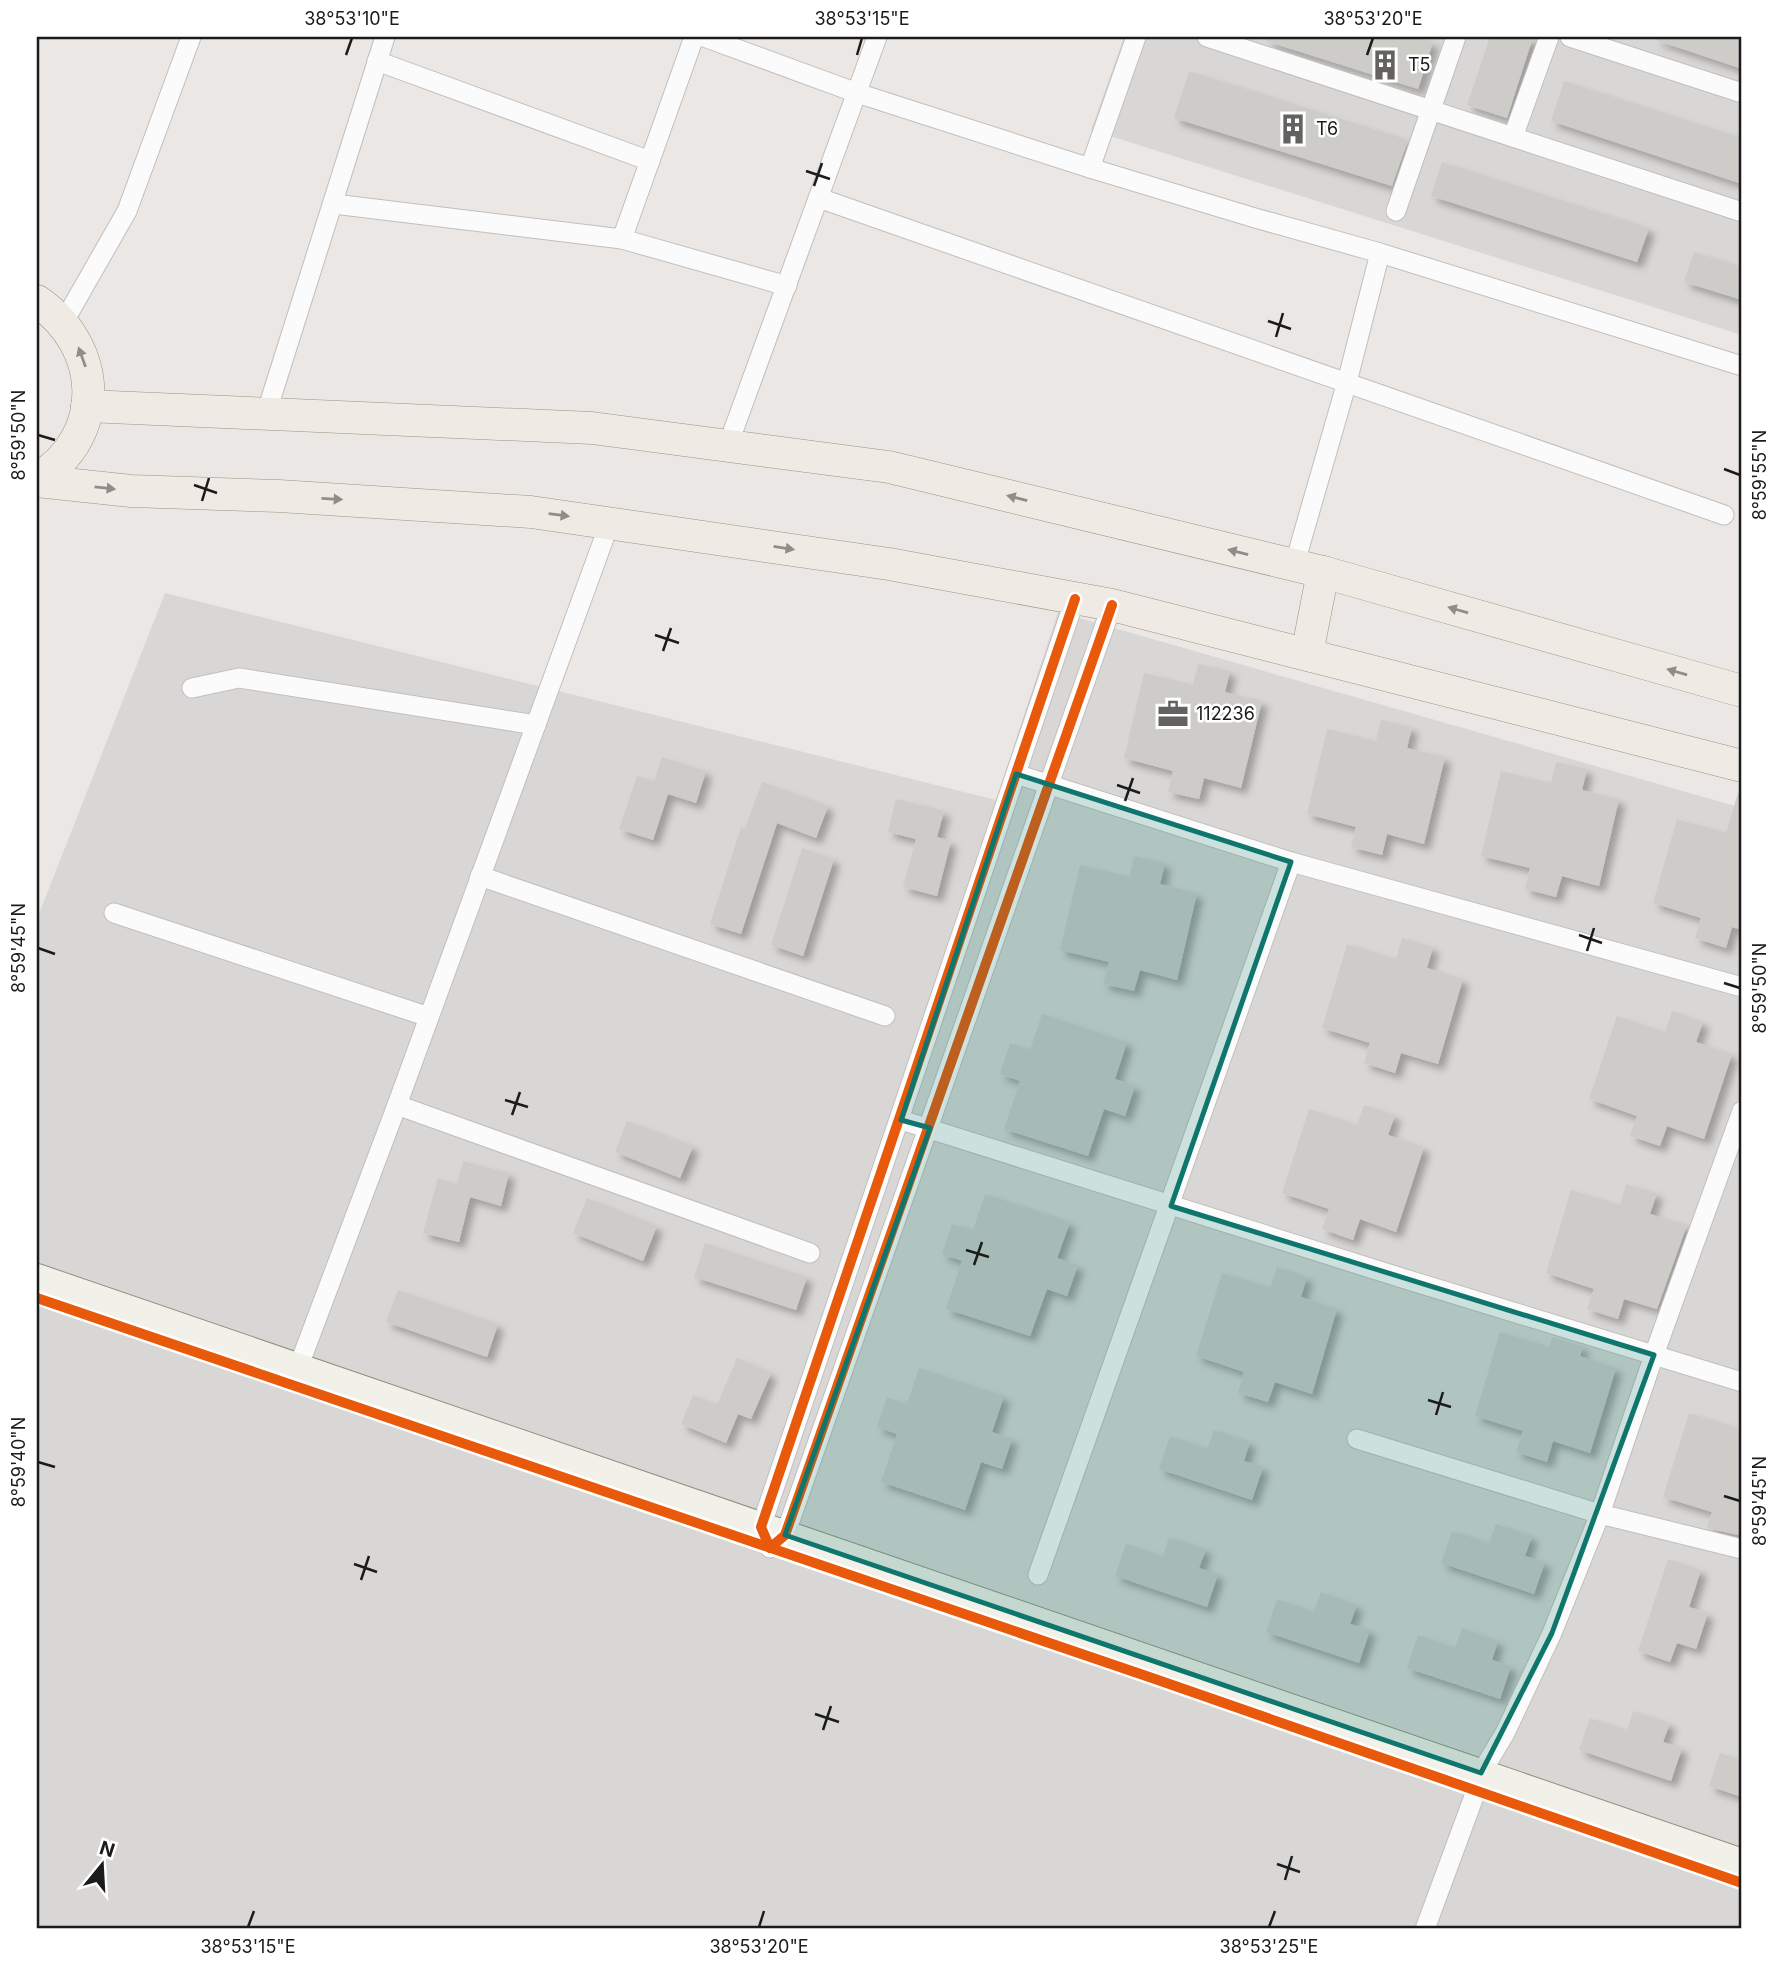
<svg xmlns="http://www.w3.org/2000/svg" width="1779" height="1966" font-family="Inter,sans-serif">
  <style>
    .residential { fill: #d9d7d5 }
    .building { fill: #ceccc9; filter: url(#shadow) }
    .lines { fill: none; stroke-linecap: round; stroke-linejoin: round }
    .street-casing { stroke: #c1bfbe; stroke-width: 21 }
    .secondary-casing { stroke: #91917e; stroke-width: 30 }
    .primary-casing { stroke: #9e9383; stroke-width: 33 }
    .street { stroke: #fcfbfb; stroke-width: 19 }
    .secondary { stroke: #f2f1e9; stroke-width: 28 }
    .primary { stroke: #efeae3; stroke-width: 32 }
    .cycleway-casing { stroke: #fff; stroke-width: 15 }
    .cycleway { stroke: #e8590c; stroke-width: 10 }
    .oneway { fill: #908d89 }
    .marked { fill: #0f766e; fill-opacity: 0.2; stroke: #0f766e; stroke-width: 5; stroke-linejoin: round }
    .ticks { fill: none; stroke: #1b1b1b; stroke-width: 2.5 }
    .labels { text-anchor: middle; stroke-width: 5; stroke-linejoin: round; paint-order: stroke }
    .poi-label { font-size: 18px; fill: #1b1b1b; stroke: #fff; text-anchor: start }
    .neatline { fill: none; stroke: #1b1b1b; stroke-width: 2.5 }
    .ticks-label { font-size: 18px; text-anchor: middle; fill: #1b1b1b }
  </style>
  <defs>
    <filter id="shadow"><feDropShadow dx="6" dy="6" stdDeviation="3.5" flood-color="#0004"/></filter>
  </defs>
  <rect width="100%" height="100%" fill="#eae7e4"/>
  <g class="residential">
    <polygon points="1124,37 1742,37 1742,335 1091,130"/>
    <polygon points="165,593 996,800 1058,612 1742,808 1742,1929 37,1929 37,919"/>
  </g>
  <g class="building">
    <polygon points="1267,37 1417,37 1433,42 1418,89 1266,41"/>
    <polygon points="1490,37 1533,37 1507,118 1467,105"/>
    <polygon points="1656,37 1742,37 1742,69 1656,40"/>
    <polygon points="1189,71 1408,140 1392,186 1174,118"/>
    <polygon points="1564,81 1742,138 1742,184 1551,121"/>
    <polygon points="1442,162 1649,228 1637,262 1431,196"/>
    <polygon points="1694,252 1742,267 1742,300 1684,282"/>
    <polygon points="1198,664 1230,671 1225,692 1262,701 1241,788 1204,778 1199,799 1168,792 1173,771 1124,758 1144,673 1193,685"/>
    <polygon points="1381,720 1412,727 1407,748 1445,757 1424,844 1387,834 1382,855 1351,847 1356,827 1307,814 1327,729 1376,741"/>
    <polygon points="662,757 706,771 696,803 668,794 653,840 619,829 637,776 654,781"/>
    <polygon points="1556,762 1587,769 1582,790 1619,799 1599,886 1562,876 1556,897 1525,889 1530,868 1481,856 1501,771 1551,783"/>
    <polygon points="762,782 828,806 816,838 777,823 741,934 710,924 741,827 745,828"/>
    <polygon points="1738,793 1742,793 1742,930 1732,927 1726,948 1695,938 1701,918 1653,903 1677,819 1726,833"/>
    <polygon points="896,799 944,811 937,837 951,841 937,896 903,887 916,839 888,832"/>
    <polygon points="802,848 834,859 803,956 771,945"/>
    <polygon points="1134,856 1165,863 1160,884 1197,893 1177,980 1140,970 1134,991 1103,984 1109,962 1060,950 1080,865 1129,877"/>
    <polygon points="1402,938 1433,947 1427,968 1463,979 1438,1064 1401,1053 1395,1073 1364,1063 1370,1043 1322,1028 1347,944 1396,959"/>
    <polygon points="1672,1011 1703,1022 1696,1042 1732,1054 1704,1139 1667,1126 1660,1146 1630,1136 1637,1116 1589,1099 1617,1016 1665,1032"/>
    <polygon points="1042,1014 1127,1042 1115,1079 1135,1086 1125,1116 1104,1109 1088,1156 1004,1129 1020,1081 1000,1074 1010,1043 1030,1050"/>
    <polygon points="1364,1105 1395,1115 1388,1135 1424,1147 1396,1232 1360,1219 1353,1240 1322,1229 1329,1209 1282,1193 1309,1109 1357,1125"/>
    <polygon points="627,1121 693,1146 680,1178 615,1152"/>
    <polygon points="463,1161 509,1173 501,1206 470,1197 459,1242 423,1233 438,1178 457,1184"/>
    <polygon points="1626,1184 1657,1193 1650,1214 1687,1225 1657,1309 1624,1299 1618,1319 1587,1309 1594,1289 1546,1273 1571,1190 1620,1205"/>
    <polygon points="985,1194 1070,1222 1057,1258 1078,1265 1067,1296 1047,1289 1030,1336 946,1309 962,1261 942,1254 952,1224 973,1230"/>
    <polygon points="587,1198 657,1226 643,1261 573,1233"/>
    <polygon points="705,1243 807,1277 796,1310 694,1277"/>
    <polygon points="1277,1267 1307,1277 1301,1297 1337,1309 1312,1394 1275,1382 1268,1402 1238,1393 1244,1372 1196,1356 1222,1273 1270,1288"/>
    <polygon points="398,1290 498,1324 487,1357 386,1322"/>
    <polygon points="1500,1332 1549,1347 1552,1337 1583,1346 1580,1356 1616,1368 1590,1453 1553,1441 1547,1462 1516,1452 1523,1431 1475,1416"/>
    <polygon points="737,1358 771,1373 751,1419 738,1414 726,1443 681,1424 693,1395 717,1405"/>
    <polygon points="919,1368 1004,1396 992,1432 1012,1439 1002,1469 981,1462 965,1510 881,1482 897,1434 877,1427 887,1397 907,1404"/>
    <polygon points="1689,1413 1742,1429 1742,1522 1738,1535 1707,1528 1712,1512 1663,1497"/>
    <polygon points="1214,1430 1250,1442 1244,1461 1263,1467 1252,1500 1159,1469 1170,1436 1207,1449"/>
    <polygon points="1496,1524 1532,1536 1525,1556 1545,1562 1534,1594 1441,1563 1452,1531 1489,1543"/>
    <polygon points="1169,1537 1206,1549 1199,1568 1218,1574 1207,1607 1115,1576 1126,1544 1163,1556"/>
    <polygon points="1668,1559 1701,1570 1689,1607 1708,1613 1696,1649 1677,1643 1670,1662 1638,1651"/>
    <polygon points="1321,1592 1357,1605 1350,1624 1370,1630 1359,1663 1266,1632 1277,1599 1314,1612"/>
    <polygon points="1462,1628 1498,1641 1492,1660 1511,1666 1500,1699 1407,1668 1418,1635 1455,1648"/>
    <polygon points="1633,1711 1670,1723 1663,1742 1682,1748 1671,1781 1579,1750 1590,1718 1627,1730"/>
    <polygon points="1720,1753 1742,1760 1742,1797 1709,1786"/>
  </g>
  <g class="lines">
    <g class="street-casing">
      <g id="street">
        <polyline points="704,37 857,93 1090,168 1255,218 1380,253 1742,366"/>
        <polyline points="1207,37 1742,212"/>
        <polyline points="1570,37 1742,93"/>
        <polyline points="377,61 650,161"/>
        <polyline points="1513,137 1549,37"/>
        <polyline points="1090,168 1136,37"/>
        <polyline points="819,198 1724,515"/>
        <polyline points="334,204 622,239 787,286"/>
        <polyline points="1396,211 1456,37"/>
        <polyline points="622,239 694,37"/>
        <polyline points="63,323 127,211 191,37"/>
        <polyline points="266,414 385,37"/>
        <polyline points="728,445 877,37"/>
        <polyline points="1294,566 1347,382 1380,253"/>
        <polyline points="1075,599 761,1527 770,1548 785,1535 1112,605"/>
        <polyline points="192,688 239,678 536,725"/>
        <polyline points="1016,774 1291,862 1742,987"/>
        <polyline points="480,876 885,1016"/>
        <polyline points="114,913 429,1017"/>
        <polyline points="397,1105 810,1253"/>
        <polyline points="901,1120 1405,1279 1742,1382"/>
        <polyline points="298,1368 397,1105 610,522"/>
        <polyline points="1357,1439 1600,1514 1742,1549"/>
        <polyline points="1038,1575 1291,862"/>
        <polyline points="1425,1929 1476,1791 1481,1773 1505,1733 1552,1633 1600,1514 1654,1355 1742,1111"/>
      </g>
    </g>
    <g class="secondary-casing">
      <polyline id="secondary" points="37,1278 1742,1863"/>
    </g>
    <g class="primary-casing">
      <g id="primary">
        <path d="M 37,301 C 103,346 108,436 37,479"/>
        <polyline points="87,406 592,428 889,467 1323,572 1742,691"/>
        <polyline points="37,481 131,491 279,496 531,512 889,564 1112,605 1742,766"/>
        <polyline points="1307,654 1323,572"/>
      </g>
    </g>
    <use href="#street" class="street"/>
    <use href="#secondary" class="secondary"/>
    <use href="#primary" class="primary"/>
    <g class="cycleway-casing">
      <g id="cycleway">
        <polyline points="1075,599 761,1527 770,1548 785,1535 1112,605"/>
        <polyline points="37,1298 1155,1679 1742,1883"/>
      </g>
    </g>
    <use href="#cycleway" class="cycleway"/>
  </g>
  <defs><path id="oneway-solid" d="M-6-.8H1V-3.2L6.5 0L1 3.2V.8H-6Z" transform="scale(1.75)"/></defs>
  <g class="oneway">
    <use href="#oneway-solid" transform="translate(82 357) rotate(-110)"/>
    <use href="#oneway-solid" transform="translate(105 488) rotate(6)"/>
    <use href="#oneway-solid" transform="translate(1017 498) rotate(-166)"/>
    <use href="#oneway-solid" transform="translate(332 499) rotate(3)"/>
    <use href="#oneway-solid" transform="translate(559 515) rotate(7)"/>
    <use href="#oneway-solid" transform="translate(784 548) rotate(9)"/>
    <use href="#oneway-solid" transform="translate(1238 552) rotate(-166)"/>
    <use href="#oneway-solid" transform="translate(1458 610) rotate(-164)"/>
    <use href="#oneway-solid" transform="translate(1677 672) rotate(-164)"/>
  </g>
  <path class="marked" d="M 1016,774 L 1291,862 L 1171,1206 L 1654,1355 L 1552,1633 L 1481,1773 L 785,1535 L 930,1128 L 901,1120 Z"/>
  <path class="ticks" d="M 346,55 L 352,38M 857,55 L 862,38M 1367,55 L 1373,38M 806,171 L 830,179M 814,186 L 822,163M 1268,321 L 1291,329M 1276,337 L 1283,313M 38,435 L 55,440M 1724,469 L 1740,475M 194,485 L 217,493M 202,501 L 209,478M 655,635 L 679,643M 663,651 L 671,628M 1117,785 L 1140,793M 1125,801 L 1133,778M 1579,935 L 1602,943M 38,948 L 55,954M 1587,951 L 1594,928M 1724,983 L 1740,988M 505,1100 L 528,1107M 512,1115 L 520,1092M 966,1250 L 989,1257M 974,1265 L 982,1242M 1428,1400 L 1451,1407M 1436,1415 L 1443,1392M 38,1462 L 55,1467M 1724,1496 L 1740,1501M 354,1564 L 377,1572M 361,1580 L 369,1556M 815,1714 L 839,1722M 823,1730 L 831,1706M 1277,1864 L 1300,1872M 1285,1880 L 1292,1856M 248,1927 L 254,1911M 759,1927 L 764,1911M 1269,1927 L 1275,1911"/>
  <defs>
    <g id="building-bare" transform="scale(2.415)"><path d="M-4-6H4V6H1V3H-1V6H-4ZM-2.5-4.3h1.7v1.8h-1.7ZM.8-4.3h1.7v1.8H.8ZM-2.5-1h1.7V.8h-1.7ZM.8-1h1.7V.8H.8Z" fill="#636261" stroke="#fff" stroke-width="2.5" paint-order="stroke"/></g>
    <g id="office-bare" transform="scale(2.415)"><path d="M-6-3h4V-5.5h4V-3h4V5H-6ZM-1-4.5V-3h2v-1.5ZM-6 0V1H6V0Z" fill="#636261" stroke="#fff" stroke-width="2.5" paint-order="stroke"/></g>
  </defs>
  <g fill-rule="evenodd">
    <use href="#building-bare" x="1385" y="65"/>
    <use href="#building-bare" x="1293" y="129"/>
    <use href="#office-bare" x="1173" y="714"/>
  </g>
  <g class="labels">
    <g class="poi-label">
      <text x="1408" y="71">T5</text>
      <text x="1316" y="135">T6</text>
      <text x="1196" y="720">112236</text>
    </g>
  </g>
  <rect width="1779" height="1966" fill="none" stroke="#ffffff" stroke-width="77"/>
  <g transform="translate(102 1865) rotate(18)" stroke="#ffffff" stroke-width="5" paint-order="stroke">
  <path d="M0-5L12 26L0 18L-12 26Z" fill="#1b1b1b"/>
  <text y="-10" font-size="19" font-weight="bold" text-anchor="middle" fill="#1b1b1b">N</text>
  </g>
  <rect x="38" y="38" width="1702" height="1889" class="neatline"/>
  <g class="ticks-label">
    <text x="352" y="25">38°53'10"E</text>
    <text x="862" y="25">38°53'15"E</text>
    <text x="1373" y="25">38°53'20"E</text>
    <text transform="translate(19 435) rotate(-90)" y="6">8°59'50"N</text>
    <text transform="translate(1760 475) rotate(-90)" y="6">8°59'55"N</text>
    <text transform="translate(19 948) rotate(-90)" y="6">8°59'45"N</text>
    <text transform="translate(1760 988) rotate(-90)" y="6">8°59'50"N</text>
    <text transform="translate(19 1462) rotate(-90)" y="6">8°59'40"N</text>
    <text transform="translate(1760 1501) rotate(-90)" y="6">8°59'45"N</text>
    <text x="248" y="1953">38°53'15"E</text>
    <text x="759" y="1953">38°53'20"E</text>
    <text x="1269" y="1953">38°53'25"E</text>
  </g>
</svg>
